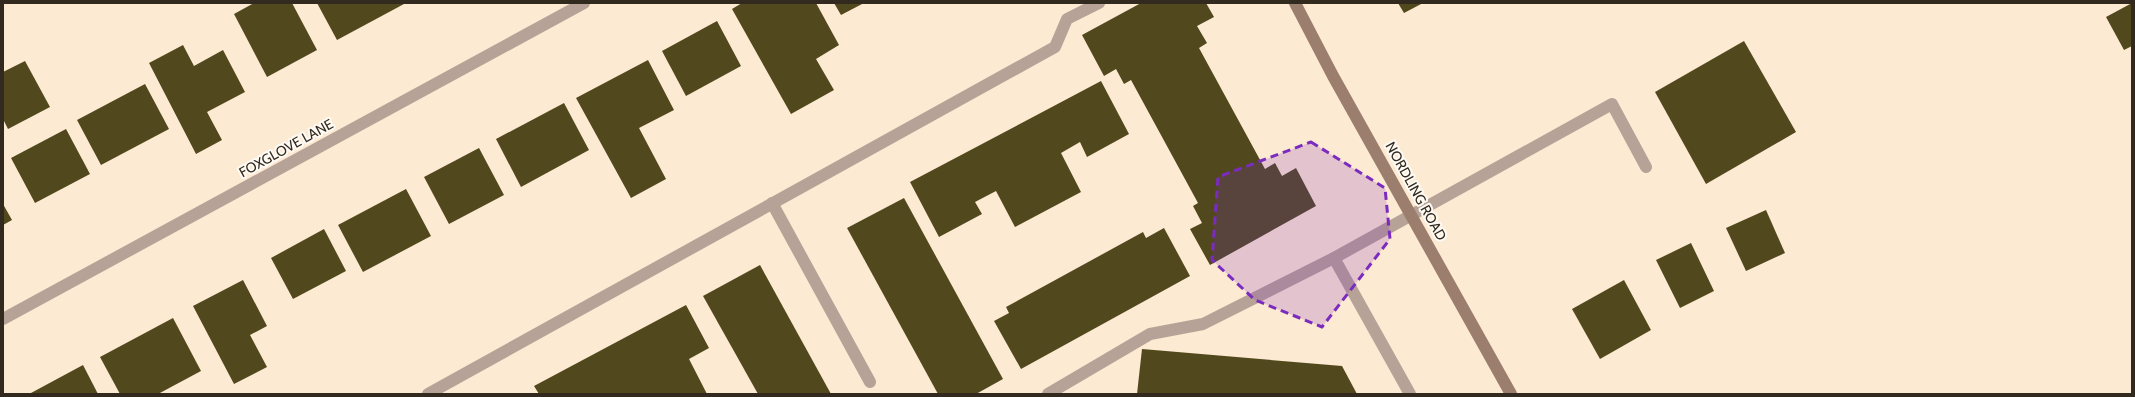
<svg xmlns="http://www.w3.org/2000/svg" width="2135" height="397" font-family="Cabin,sans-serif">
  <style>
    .building { fill: #51491d }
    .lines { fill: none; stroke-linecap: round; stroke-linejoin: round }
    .lane { stroke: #b7a297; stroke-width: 12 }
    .street { stroke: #b7a297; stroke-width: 12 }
    .secondary { stroke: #9c7e6e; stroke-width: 12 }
    .marked { fill: #7b2cbf; fill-opacity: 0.2; stroke: #7b2cbf; stroke-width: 3; stroke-dasharray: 8 5; stroke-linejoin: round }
    .labels { text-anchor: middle; stroke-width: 4; stroke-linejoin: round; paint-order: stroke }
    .street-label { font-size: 14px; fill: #332a1f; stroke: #fefaf4 }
  </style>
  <rect width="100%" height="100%" fill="#fdead2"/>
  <g class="building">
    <polygon points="254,3 292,3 317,50 267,77 234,14"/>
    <polygon points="317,3 403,3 404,4 337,40"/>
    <polygon points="742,3 816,3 839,45 816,59 834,90 791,114 732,9"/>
    <polygon points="834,3 864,3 841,15"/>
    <polygon points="1141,3 1206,3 1214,17 1197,26 1207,43 1199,48 1265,169 1275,163 1282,176 1296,168 1316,206 1210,265 1190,229 1202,223 1193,206 1198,203 1131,80 1124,84 1116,69 1104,76 1082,35"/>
    <polygon points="1398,3 1423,3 1404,13"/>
    <polygon points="2132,3 2132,46 2124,50 2106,17"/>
    <polygon points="717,21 741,66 686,96 662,51"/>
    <polygon points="1744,41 1796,132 1706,184 1655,92"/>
    <polygon points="183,45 194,66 223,50 245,92 207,112 222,140 196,154 149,63"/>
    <polygon points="648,60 674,110 639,128 666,179 631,198 576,98"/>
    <polygon points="25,61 50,107 8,129 3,119 3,72"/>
    <polygon points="1101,81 1129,134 1087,157 1080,142 1061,153 1081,192 1015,227 996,191 975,202 982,214 939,237 910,182"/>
    <polygon points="145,84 169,129 101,165 77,120"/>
    <polygon points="564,103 589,150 521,187 496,139"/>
    <polygon points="66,129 90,174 35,203 11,158"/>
    <polygon points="479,148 504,195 449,224 424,177"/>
    <polygon points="406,189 431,236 363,272 338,225"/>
    <polygon points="904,198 1003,379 976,394 938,394 847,228"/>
    <polygon points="3,204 12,220 3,225"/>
    <polygon points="1766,210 1785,253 1746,271 1726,228"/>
    <polygon points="1164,228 1190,276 1021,369 994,321 1009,313 1006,307 1143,232 1146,238"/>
    <polygon points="324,229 346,271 293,299 271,258"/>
    <polygon points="1691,243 1714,291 1680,308 1656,260"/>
    <polygon points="760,265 831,394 758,394 703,296"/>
    <polygon points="243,280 267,326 250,335 267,367 234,384 193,306"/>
    <polygon points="1624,280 1651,330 1600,359 1572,309"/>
    <polygon points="686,305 709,348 689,359 707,394 539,394 534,386"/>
    <polygon points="173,318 201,371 158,394 120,394 100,357"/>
    <polygon points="1142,349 1342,366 1357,394 1137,394"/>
    <polygon points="83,365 98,394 31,394 31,393"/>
  </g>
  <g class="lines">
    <g class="lane">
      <polyline points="772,203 870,382"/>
      <polyline points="428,394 1055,47 1067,19 1099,3"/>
      <polyline points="1048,394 1150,334 1203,324 1334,258"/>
      <polyline points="1410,394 1334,258 1612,104 1646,167"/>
    </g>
    <polyline class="street" points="3,319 584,3"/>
    <polyline class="secondary" points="1295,3 1333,76 1511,394"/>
  </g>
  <path class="marked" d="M 1311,142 L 1385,188 L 1390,239 L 1322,327 L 1255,300 L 1212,260 L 1218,177 Z"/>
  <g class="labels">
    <g class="street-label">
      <text transform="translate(286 148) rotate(-29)" y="5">FOXGLOVE LANE</text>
      <text transform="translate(1416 191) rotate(61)" y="5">NORDLING ROAD</text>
    </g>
  </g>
  <rect width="2135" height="397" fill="none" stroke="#332a1f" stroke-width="8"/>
</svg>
